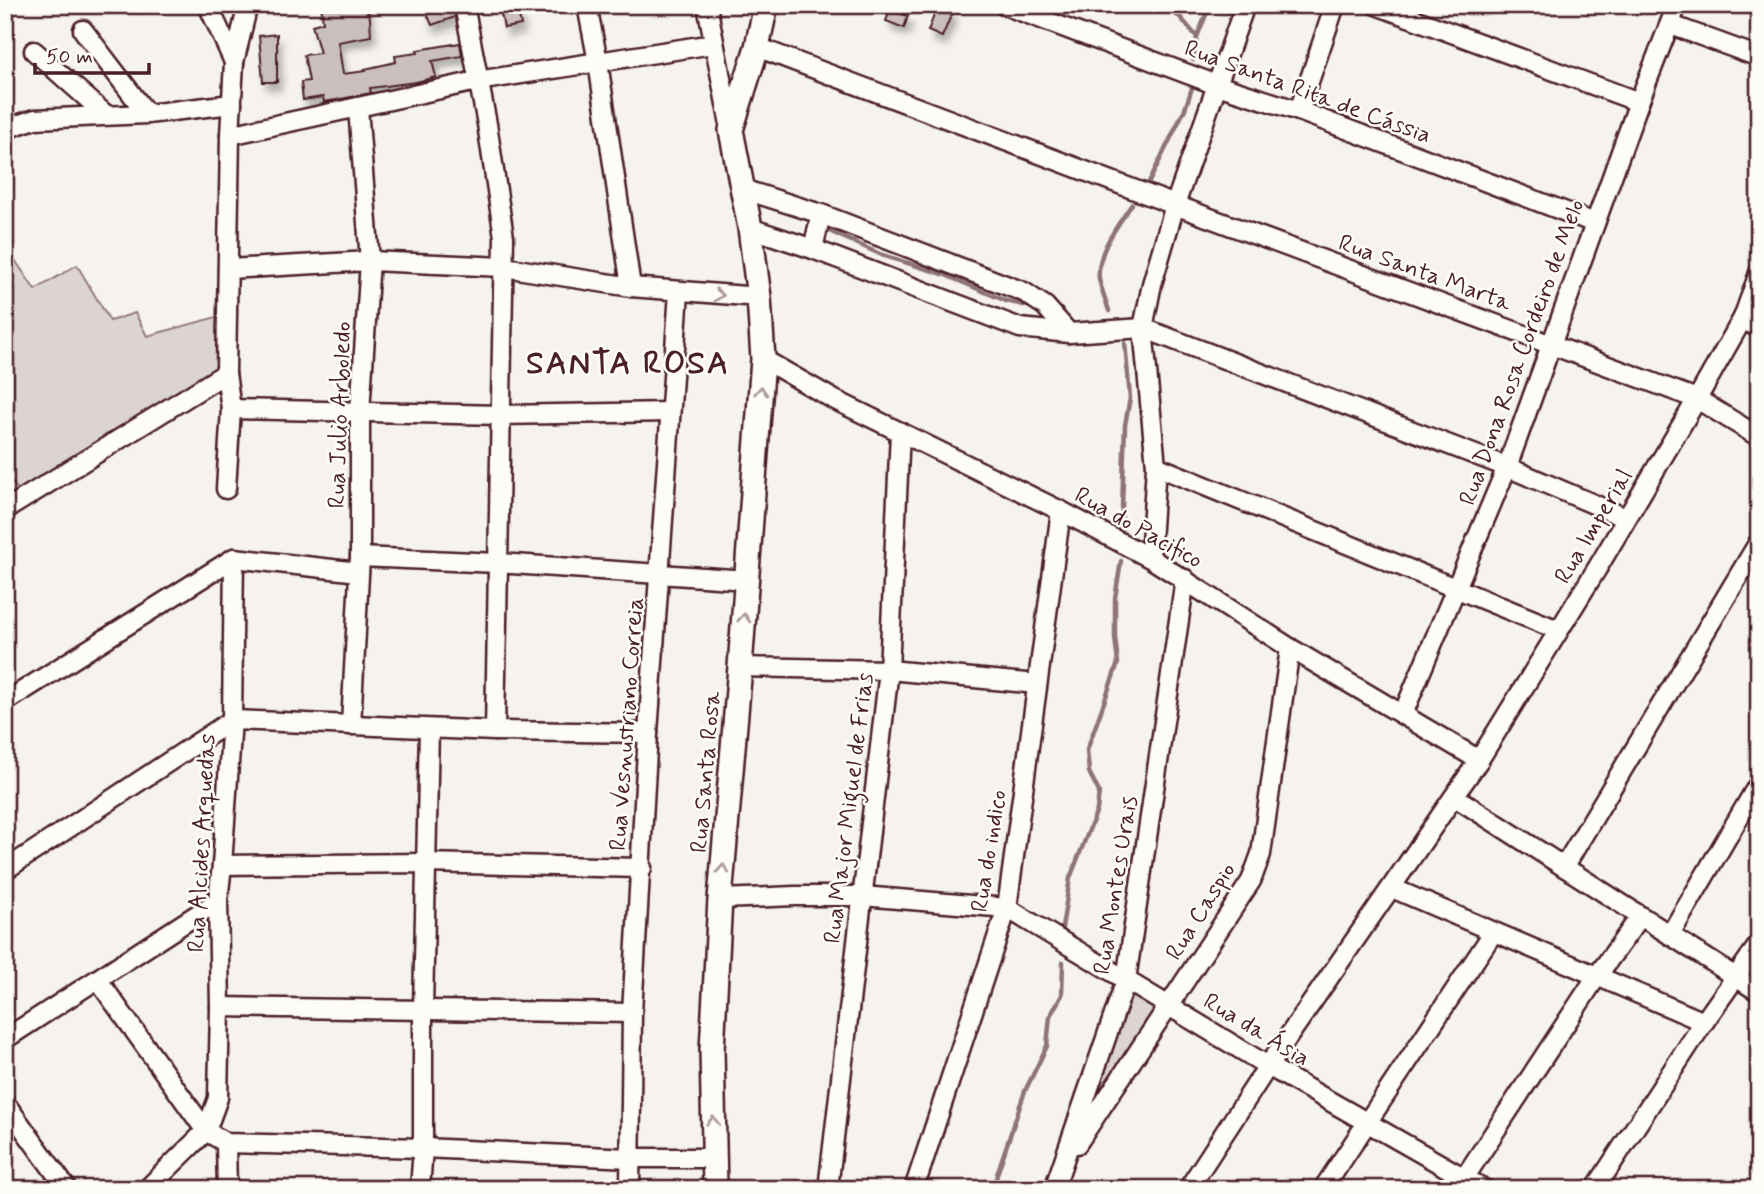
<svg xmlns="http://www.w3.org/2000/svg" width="1764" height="1194" font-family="Mynerve,sans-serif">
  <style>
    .green { fill: #dcd4d2; stroke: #937a7e; stroke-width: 2 }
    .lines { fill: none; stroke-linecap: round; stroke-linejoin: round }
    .stream { stroke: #8e7378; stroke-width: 4.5 }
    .building { fill: #cbbfbe; stroke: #4a1f2b; stroke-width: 2; filter: url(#shadow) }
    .minor-casing { stroke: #4a1f2b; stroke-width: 23 }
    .tertiary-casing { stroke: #4a1f2b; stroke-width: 28 }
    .minor { stroke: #fdfcf7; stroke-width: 18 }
    .tertiary { stroke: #fdfcf7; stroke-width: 23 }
    .oneway { stroke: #ac999b }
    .labels { text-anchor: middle; stroke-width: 5; stroke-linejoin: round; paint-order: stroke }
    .street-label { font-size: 24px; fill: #4a1f2b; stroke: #fdfcf7 }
    .district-label { font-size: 32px; font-weight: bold; letter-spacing: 2px; fill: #4a1f2b; stroke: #fdfcf7 }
  </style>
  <defs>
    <filter id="shadow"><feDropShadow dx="4.5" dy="8" stdDeviation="3.5" flood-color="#0004"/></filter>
  </defs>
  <rect width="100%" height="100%" fill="#f6f3ef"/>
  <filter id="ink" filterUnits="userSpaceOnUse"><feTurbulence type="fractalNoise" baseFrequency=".0143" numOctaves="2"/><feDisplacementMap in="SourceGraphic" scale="14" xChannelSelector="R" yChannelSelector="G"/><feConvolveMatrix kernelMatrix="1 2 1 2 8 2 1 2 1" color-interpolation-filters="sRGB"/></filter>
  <g filter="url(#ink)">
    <g class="green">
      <polygon points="5,245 35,290 77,265 110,321 135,313 147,336 224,315 223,370 22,494 5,475"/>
      <polygon points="1130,992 1159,1008 1079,1132"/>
    </g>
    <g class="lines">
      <g class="stream">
        <polyline points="1161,5 1180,17 1197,37"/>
        <polyline points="1193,60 1197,37 1210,5"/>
        <polyline points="1148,184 1185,109 1193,85"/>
        <polyline points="827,230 882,255 943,274 1006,301 1032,307"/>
        <path d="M 1109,311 C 1106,300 1101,289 1099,279 C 1096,252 1118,225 1132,204"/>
        <polyline points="1121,534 1125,425 1130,398 1125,343"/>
        <polyline points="1061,934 1070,878 1097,810 1099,792 1089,772 1087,750 1118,663 1115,638 1115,598 1121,561"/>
        <polyline points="994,1189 997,1174 1025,1091 1047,1046 1050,1016 1062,995 1063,962"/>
      </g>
    </g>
    <g class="building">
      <polygon points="321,5 366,5 370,18 371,36 338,42 343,74 366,71 365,69 396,62 395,56 418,53 417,50 460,43 462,56 432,61 436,77 416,82 370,88 371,93 336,100 324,102 323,97 303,100 301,82 309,81 304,55 320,53 312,25 323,22"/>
      <polygon points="437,5 453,5 455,17 432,25 425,9"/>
      <polygon points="938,5 953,11 942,37 928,31"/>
      <polygon points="890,10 908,16 904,28 886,21"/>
      <polygon points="518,11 521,25 504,28 501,14"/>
      <polygon points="277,34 277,82 263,82 259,36"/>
    </g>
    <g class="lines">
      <g class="minor-casing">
        <g id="minor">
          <polyline points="208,5 234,62"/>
          <polyline points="464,5 487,124 504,237 495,731"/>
          <polyline points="587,5 598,62 631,287"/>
          <polyline points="707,5 731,130"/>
          <polyline points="1004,5 1217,85 1299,111 1595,223"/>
          <polyline points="1376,5 1639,102"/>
          <polyline points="1671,25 1759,57"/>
          <polyline points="83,30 147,114"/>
          <polyline points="757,47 1175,205 1697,399 1759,437"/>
          <polyline points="34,51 105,114"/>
          <polyline points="1299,111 1335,5"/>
          <polyline points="5,129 35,119 147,114 232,104"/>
          <polyline points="230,135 477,81 713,44"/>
          <polyline points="742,189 821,214 1024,292 1045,306 1069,333"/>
          <polyline points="750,228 813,249 1020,328 1069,333 1143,328 1507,467 1626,518"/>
          <polyline points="813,249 821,214"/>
          <polyline points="228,269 370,261 504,267 631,287 759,297"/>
          <polyline points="1743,318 1759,329"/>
          <polyline points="763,359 833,399 1061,511 1150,558 1290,648 1479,760"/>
          <polyline points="231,409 501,415 670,412"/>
          <polyline points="1156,466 1558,630"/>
          <polyline points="226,489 231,409 226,373 230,135 234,62 248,5"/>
          <polyline points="5,510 226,373"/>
          <polyline points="360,557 498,563 747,580"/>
          <polyline points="1150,558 1156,466 1143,328 1152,284 1175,205 1245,5"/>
          <polyline points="740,667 889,670 1037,684"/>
          <polyline points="5,702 234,558 359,572"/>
          <polyline points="1403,714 1507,467 1639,102 1677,5"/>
          <polyline points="351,725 360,557 360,412 370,261 358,108"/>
          <polyline points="1455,797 1759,992"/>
          <polyline points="222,865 425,863 642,868"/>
          <polyline points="1564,867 1759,542"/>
          <polyline points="5,870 232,720 495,731 648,733"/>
          <polyline points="1392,888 1704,1022"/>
          <polyline points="720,899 795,896 862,896 1007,908 1268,1066 1484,1189"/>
          <polyline points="1670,935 1759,783"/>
          <polyline points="98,980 206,1131 226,1143 423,1148 630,1158 713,1158"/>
          <polyline points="220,1007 632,1013"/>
          <polyline points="5,1039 218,901"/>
          <polyline points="5,1103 67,1189"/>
          <polyline points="226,1143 227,1189"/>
          <polyline points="1077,1144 1251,881 1261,854 1290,648"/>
          <polyline points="147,1189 206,1131 218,1098 220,1007 218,901 222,865 232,720 234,558"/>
          <polyline points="420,1189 423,1148 423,1009 429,729"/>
          <polyline points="630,1189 632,1013 648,733 679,292"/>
          <polyline points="828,1189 889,670 900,432"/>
          <polyline points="914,1189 1007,908 1061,511"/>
          <polyline points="1054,1189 1126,980 1185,579"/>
          <polyline points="1188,1189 1268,1066 1479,760 1598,567 1697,399 1743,318 1759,273"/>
          <polyline points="1323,1189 1493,933"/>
          <polyline points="1457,1189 1597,976 1640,917"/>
          <polyline points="1595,1189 1704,1022 1759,944"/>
        </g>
      </g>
      <g class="tertiary-casing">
        <polyline id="tertiary" points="715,1189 712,1050 720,899 740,667 763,359 759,297 750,228 731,130 757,47 766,5"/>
      </g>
      <use href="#minor" class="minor"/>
      <use href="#tertiary" class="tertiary"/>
    </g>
    <defs><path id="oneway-chevron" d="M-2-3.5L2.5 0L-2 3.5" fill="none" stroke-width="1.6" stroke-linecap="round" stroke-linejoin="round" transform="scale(1.75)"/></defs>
    <g class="oneway">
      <use href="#oneway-chevron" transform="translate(719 295) rotate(4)"/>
      <use href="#oneway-chevron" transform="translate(761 391) rotate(-86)"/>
      <use href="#oneway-chevron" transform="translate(744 618) rotate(-86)"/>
      <use href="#oneway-chevron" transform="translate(723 869) rotate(-85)"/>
      <use href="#oneway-chevron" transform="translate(713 1121) rotate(-90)"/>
    </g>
  </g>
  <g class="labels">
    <g class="street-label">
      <text transform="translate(1308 91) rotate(20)" y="8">Rua Santa Rita de Cássia</text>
      <text transform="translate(1425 272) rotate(20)" y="8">Rua Santa Marta</text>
      <text transform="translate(1521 352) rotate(-70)" y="8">Rua Dona Rosa Cordeiro de Melo</text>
      <text transform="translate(339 415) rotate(-88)" y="8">Rua Julio Arboledo</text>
      <text transform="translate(1593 526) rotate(-59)" y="8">Rua Imperial</text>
      <text transform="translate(1139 527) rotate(29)" y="8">Rua do Pacifico</text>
      <text transform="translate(626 724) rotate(-86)" y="8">Rua Vesnustriano Correia</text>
      <text transform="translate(705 772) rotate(-85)" y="8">Rua Santa Rosa</text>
      <text transform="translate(848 808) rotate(-83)" y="8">Rua Major Miguel de Frias</text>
      <text transform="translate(201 843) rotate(-87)" y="8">Rua Alcides Arquedas</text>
      <text transform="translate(988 851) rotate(-81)" y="8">Rua do indico</text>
      <text transform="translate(1115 885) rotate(-81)" y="8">Rua Montes Urais</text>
      <text transform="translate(1200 911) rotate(-58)" y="8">Rua Caspio</text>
      <text transform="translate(1257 1029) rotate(31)" y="8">Rua da Ásia</text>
    </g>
    <g class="district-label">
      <text x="628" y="373">SANTA ROSA</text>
    </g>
  </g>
  <rect width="1764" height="1194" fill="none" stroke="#fdfcf7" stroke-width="28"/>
  <rect x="14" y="14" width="1736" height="1166" fill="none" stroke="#4a1f2b" stroke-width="2.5" filter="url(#ink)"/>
  <path d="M35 63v10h114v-10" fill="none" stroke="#4a1f2b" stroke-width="3.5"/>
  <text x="46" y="63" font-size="21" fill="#4a1f2b" stroke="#fdfcf7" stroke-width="5" paint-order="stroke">50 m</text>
</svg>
